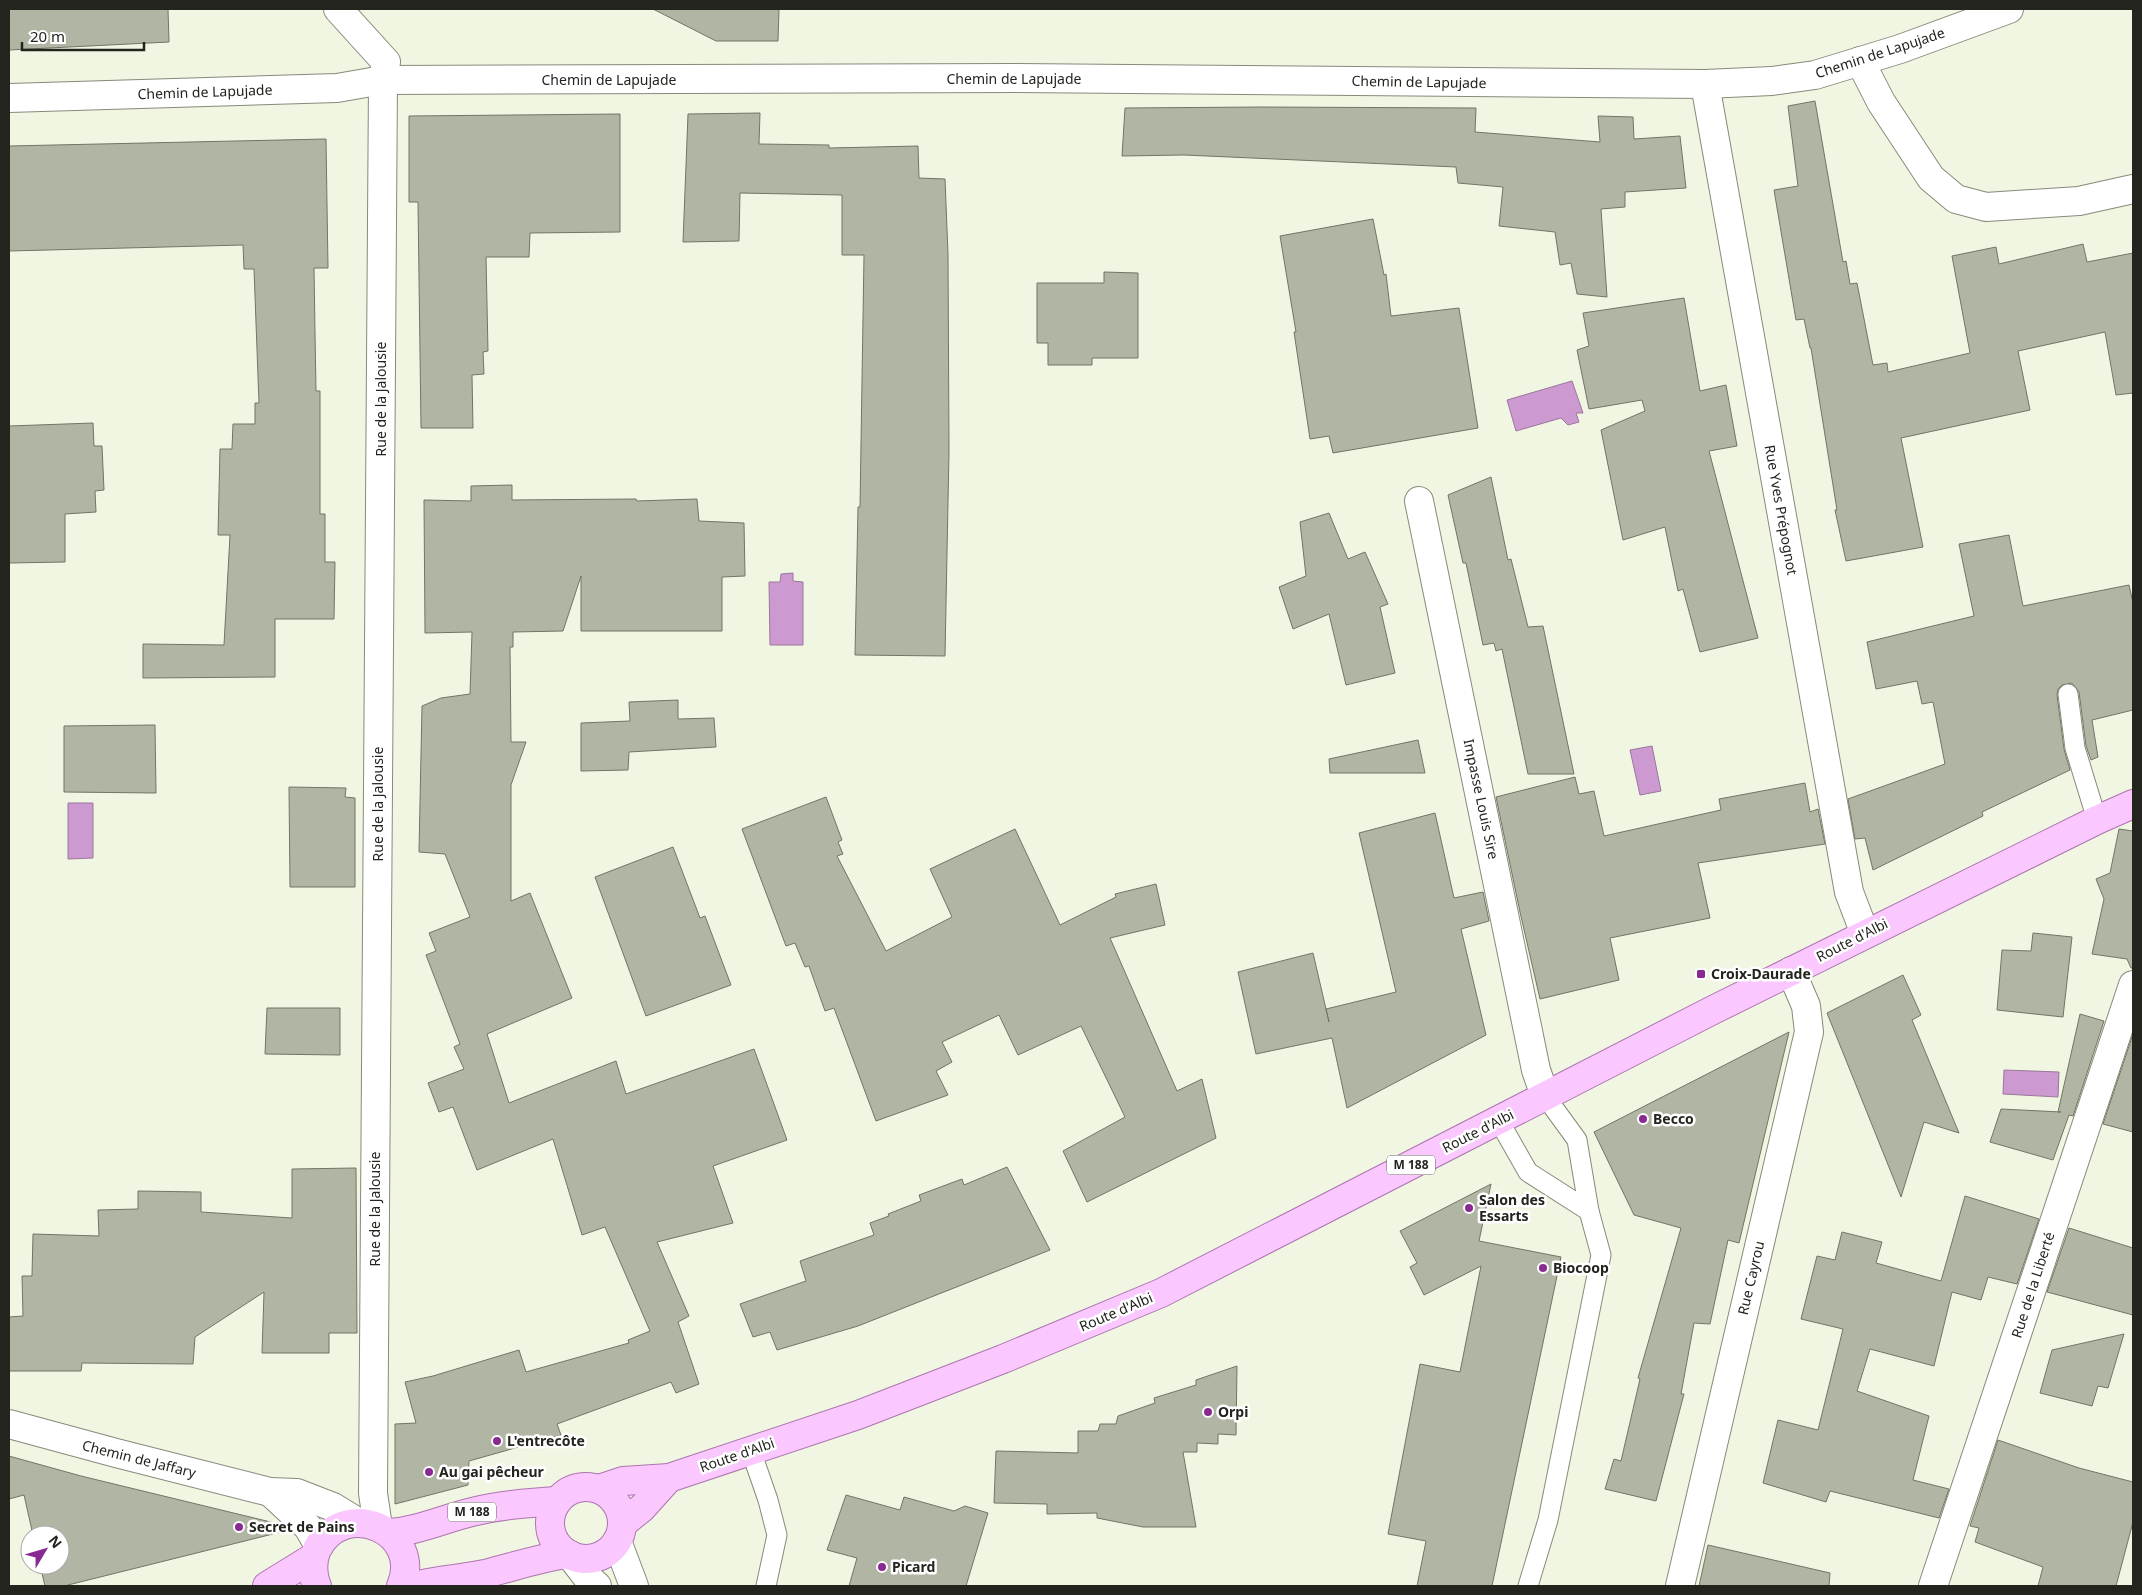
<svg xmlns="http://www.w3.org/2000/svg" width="2142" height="1595" font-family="'Noto Sans',sans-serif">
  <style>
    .water { fill: #cc9ad0; stroke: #99779b }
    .building { fill: #b1b6a4; stroke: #717565 }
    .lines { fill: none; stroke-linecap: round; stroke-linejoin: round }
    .service-casing { stroke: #868a7a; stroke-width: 21 }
    .minor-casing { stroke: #868a7a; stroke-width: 30 }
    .primary-casing { stroke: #ac75af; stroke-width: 30 }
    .service { stroke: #fff; stroke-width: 19 }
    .minor { stroke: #fff; stroke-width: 28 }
    .primary { stroke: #fac7fe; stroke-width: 28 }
    .poi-dot { fill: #892a93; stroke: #fff; stroke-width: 2 }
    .labels { text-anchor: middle; stroke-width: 5; stroke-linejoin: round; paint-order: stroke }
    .shield { fill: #fff; stroke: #656662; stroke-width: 1 }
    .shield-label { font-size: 12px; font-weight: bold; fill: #23241e }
    .street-label { font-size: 14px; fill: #23241e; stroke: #fff }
    .poi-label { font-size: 14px; font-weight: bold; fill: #23241e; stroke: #fff; text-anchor: start }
  </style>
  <rect width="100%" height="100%" fill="#f1f6e3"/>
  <g class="water">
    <polygon points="1572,381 1583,413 1576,413 1579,422 1568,425 1561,418 1516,431 1507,400"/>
    <polygon points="793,573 793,581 803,582 803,645 770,645 769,582 780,582 781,574"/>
    <polygon points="1652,746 1661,791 1640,795 1630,750"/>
    <polygon points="68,803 93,803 93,858 68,859"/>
    <polygon points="2004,1070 2059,1072 2058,1097 2003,1094"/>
  </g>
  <g class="building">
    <polygon points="9,9 168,9 169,42 9,50"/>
    <polygon points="653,9 779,9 778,41 716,41"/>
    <polygon points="1815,101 1843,262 1846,261 1850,284 1857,283 1873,365 1887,363 1888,372 1970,353 1952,256 1996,247 1999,264 2083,244 2087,262 2133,253 2133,393 2116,395 2105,332 2018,351 2030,410 1901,438 1923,547 1846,561 1835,510 1837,510 1811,348 1810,348 1804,319 1796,320 1774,190 1798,186 1788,106"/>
    <polygon points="1259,107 1476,108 1475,132 1600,142 1598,116 1633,117 1634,139 1680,136 1686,188 1625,192 1625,207 1601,209 1607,297 1577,294 1571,263 1560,265 1555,232 1499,226 1503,187 1458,183 1456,167 1184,155 1122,156 1125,108"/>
    <polygon points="760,113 759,144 829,145 829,148 918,146 919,178 945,179 948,254 949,451 945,656 855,655 858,507 860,507 864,255 842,255 842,195 740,193 739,241 683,242 688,114"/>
    <polygon points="620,114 620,232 530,233 529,257 486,257 488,351 483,352 484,374 472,375 473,428 421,428 418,202 409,202 409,116"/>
    <polygon points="326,139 328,268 314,268 315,333 316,391 320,391 320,514 325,514 325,562 335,562 334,619 275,619 275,677 143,678 143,644 224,645 230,535 218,535 220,449 232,449 233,424 255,424 255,403 259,403 254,269 244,269 243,245 9,251 9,146"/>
    <polygon points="1373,219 1384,275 1386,274 1391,316 1459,308 1478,428 1333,453 1329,436 1310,439 1294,332 1296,332 1280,236"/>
    <polygon points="1104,272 1138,273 1138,358 1092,358 1092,365 1048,365 1048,343 1037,343 1037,283 1104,283"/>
    <polygon points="1684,298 1700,391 1726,385 1737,446 1709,451 1758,638 1700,652 1683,589 1678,591 1665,527 1623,540 1601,430 1645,411 1642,400 1589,409 1577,350 1589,346 1583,313"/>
    <polygon points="93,423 94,446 102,446 104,490 95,491 96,512 65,514 65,562 9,563 9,426"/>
    <polygon points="1491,477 1508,560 1511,559 1528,627 1543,626 1574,774 1528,774 1502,649 1496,651 1494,643 1483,645 1466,563 1463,563 1448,495"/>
    <polygon points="512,485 512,500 636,499 637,501 697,499 699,521 744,523 745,576 722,577 722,631 581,631 581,576 563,631 513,632 513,647 510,647 511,742 526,742 511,785 511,901 530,893 572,998 487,1034 509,1103 616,1061 626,1094 754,1049 787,1140 713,1166 733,1223 657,1242 689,1316 678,1322 699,1384 676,1393 671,1382 557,1424 561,1435 469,1461 468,1485 395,1504 395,1424 416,1423 405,1382 433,1376 519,1350 526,1372 629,1343 628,1340 650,1331 605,1227 582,1235 553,1139 477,1170 453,1107 439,1112 428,1083 464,1069 454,1047 460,1044 426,955 436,951 429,933 470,917 445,854 419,852 422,706 441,698 470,694 472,632 425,633 424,500 471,501 471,486"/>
    <polygon points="1329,513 1348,559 1365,552 1388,604 1380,607 1395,673 1346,685 1329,614 1293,629 1279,587 1306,576 1300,522"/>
    <polygon points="2009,535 2023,606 2129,585 2133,603 2133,710 2092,720 2098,757 2091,760 2086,746 2079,692 2072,683 2062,685 2058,689 2057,695 2064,749 2070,770 1982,812 1983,816 1873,870 1865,838 1855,839 1848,799 1945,764 1933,702 1922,704 1917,681 1876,689 1867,642 1974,616 1959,544"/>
    <polygon points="678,700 678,719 714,718 716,747 629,752 628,770 581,771 581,723 630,721 629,702"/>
    <polygon points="155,725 156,793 64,792 64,726"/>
    <polygon points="1418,740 1425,773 1330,773 1329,759"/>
    <polygon points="1575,777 1579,794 1594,791 1604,836 1721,810 1719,799 1805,783 1810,812 1818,809 1825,844 1698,863 1710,918 1610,938 1619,980 1540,999 1520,912 1496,797"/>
    <polygon points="289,787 346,788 345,797 355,798 355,887 290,887"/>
    <polygon points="826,797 842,840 838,842 843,854 837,856 886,951 952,917 930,869 1015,829 1060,925 1116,897 1115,894 1156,884 1165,925 1110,938 1177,1091 1202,1079 1216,1138 1087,1202 1063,1151 1125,1117 1081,1026 1018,1055 999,1015 942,1042 952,1062 936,1071 948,1095 876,1121 834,1008 825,1011 809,966 805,967 795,943 786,946 742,829"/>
    <polygon points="1435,813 1454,898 1483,892 1489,921 1461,929 1486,1035 1347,1108 1332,1038 1256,1054 1238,972 1313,953 1329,1022 1326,1009 1396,992 1359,833"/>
    <polygon points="2119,829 2133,831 2133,968 2131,968 2127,959 2092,954 2104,899 2096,879 2110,873"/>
    <polygon points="673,847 700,918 705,916 731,985 646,1016 595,877"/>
    <polygon points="2033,933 2072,937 2063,1017 1997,1010 2002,950 2031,951"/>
    <polygon points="1903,975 1921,1015 1912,1020 1959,1133 1924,1122 1901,1197 1827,1013"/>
    <polygon points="267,1008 340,1008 340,1055 265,1054"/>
    <polygon points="2080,1014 2104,1021 2073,1116 2069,1115 2053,1160 1990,1142 2001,1109 2061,1112 2058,1112"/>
    <polygon points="1789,1032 1739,1243 1728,1240 1710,1324 1694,1323 1681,1394 1684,1394 1656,1501 1605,1489 1614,1459 1621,1461 1640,1379 1638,1378 1681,1228 1634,1215 1594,1132"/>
    <polygon points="2133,1034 2133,1132 2103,1124"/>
    <polygon points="1007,1167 1050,1250 858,1326 777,1350 770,1332 753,1337 740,1304 806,1281 800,1261 874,1235 870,1223 889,1216 888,1214 921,1201 919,1195 962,1179 964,1185"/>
    <polygon points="356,1168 357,1333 329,1333 329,1353 262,1353 264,1292 195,1337 193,1364 82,1363 81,1371 9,1371 9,1317 23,1316 22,1276 32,1276 33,1234 99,1236 98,1210 138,1209 138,1191 201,1192 201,1212 292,1218 292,1169"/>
    <polygon points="1491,1184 1479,1241 1561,1257 1492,1586 1417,1586 1426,1541 1388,1534 1420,1364 1460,1372 1481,1266 1424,1295 1410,1267 1417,1263 1400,1231"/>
    <polygon points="1965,1196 2039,1219 2017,1284 1988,1277 1981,1300 1952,1292 1934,1366 1870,1349 1857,1391 1929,1416 1913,1480 1949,1489 1939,1518 1830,1491 1826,1502 1763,1483 1778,1420 1818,1430 1843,1329 1801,1319 1817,1256 1835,1260 1842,1232 1882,1242 1876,1263 1941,1281"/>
    <polygon points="2069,1228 2133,1248 2133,1315 2047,1292"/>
    <polygon points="2124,1334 2108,1388 2098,1386 2092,1406 2040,1393 2052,1350"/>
    <polygon points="1237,1366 1236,1435 1218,1434 1218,1444 1197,1443 1197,1452 1183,1452 1196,1527 1143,1527 1097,1518 1097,1513 1047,1514 1047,1504 994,1503 996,1451 1078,1453 1078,1431 1098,1431 1100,1424 1116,1424 1118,1416 1155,1403 1154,1398 1196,1385 1196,1380"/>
    <polygon points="1998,1440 2079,1468 2133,1482 2133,1522 2116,1586 2038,1586 2043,1567 1975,1542 1979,1528 1970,1526"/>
    <polygon points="9,1456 81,1476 283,1525 289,1530 64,1586 45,1586 40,1565 60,1565 60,1535 33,1535 24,1495 9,1499"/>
    <polygon points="846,1495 900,1510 904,1497 954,1511 965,1506 988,1513 966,1586 849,1586 857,1558 827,1550"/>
    <polygon points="1708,1545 1830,1573 1829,1586 1699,1586"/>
  </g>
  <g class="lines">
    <g class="service-casing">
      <g id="service">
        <polyline points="2068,694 2075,748 2097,820"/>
        <polyline points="1499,1121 1528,1172 1589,1211"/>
        <polyline points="751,1451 768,1500 777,1535 766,1586"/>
        <polyline points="1528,1586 1548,1520 1601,1255 1589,1211 1577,1140 1545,1096"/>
      </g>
    </g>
    <g class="minor-casing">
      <g id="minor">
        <polyline points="338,9 386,62 383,80 373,1493 378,1527"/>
        <polyline points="1860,61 1881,102 1931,178 1956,199 1986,207 2079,201 2133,189"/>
        <polyline points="1705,84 1849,892 1865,934"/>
        <polyline points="9,98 337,88 383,80 1017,78 1705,84 1772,81 1815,75 1900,49 2009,9"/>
        <polyline points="1419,501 1536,1070 1545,1096"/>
        <polyline points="9,1424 116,1453 270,1492 297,1493 333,1507 359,1523"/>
        <polyline points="270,1492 308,1527 319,1546"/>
        <polyline points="617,1541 634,1586"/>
        <polyline points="570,1555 587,1577 597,1586"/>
        <polyline points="1680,1586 1809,1032 1806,1006 1791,971"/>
        <polyline points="1933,1586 2133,985"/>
      </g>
    </g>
    <g class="primary-casing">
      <g id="primary">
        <circle cx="586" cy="1523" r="36"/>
        <polyline points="599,1489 623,1481 669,1478 858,1415 1003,1359 1161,1293 1713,1010 2097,820 2133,804"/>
        <polyline points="622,1524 642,1508 669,1478"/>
        <path d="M 389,1533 C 418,1531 443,1519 472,1512 C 500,1505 528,1503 556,1501"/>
        <polyline points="267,1586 314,1557"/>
        <path d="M 317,1586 C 312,1575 312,1560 317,1549 C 345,1496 424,1532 401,1586"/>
        <path d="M 413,1586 C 437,1580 461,1579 485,1574 C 513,1567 539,1558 567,1554"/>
      </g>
    </g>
    <use href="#service" class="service"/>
    <use href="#minor" class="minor"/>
    <use href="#primary" class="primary"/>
  </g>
  <g class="poi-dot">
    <rect x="1696" y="969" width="10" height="10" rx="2.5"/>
    <circle cx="1643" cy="1119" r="5"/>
    <circle cx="1469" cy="1208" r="5"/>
    <circle cx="1543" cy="1268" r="5"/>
    <circle cx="1208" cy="1412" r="5"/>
    <circle cx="497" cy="1441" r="5"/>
    <circle cx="429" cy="1472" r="5"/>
    <circle cx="239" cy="1527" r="5"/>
    <circle cx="882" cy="1567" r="5"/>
  </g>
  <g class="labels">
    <g class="shield">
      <rect x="1387" y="1155.5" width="48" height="19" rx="4"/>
      <rect x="448" y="1502.5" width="48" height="19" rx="4"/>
    </g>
    <g class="shield-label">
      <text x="1411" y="1169">M 188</text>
      <text x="472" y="1516">M 188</text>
    </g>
    <g class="street-label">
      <text transform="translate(1880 53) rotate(-18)" y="5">Chemin de Lapujade</text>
      <text x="1014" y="84">Chemin de Lapujade</text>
      <text x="609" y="85">Chemin de Lapujade</text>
      <text transform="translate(1419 82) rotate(1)" y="5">Chemin de Lapujade</text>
      <text transform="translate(205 92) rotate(-2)" y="5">Chemin de Lapujade</text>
      <text transform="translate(381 399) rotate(-90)" y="5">Rue de la Jalousie</text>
      <text transform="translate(1781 510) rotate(80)" y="5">Rue Yves Prépognot</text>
      <text transform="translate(1481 799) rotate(78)" y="5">Impasse Louis Sire</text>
      <text transform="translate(378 804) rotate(-90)" y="5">Rue de la Jalousie</text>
      <text transform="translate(1852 940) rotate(-27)" y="5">Route d'Albi</text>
      <text transform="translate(1478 1131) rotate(-27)" y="5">Route d'Albi</text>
      <text transform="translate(375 1209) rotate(-90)" y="5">Rue de la Jalousie</text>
      <text transform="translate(1751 1278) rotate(-77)" y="5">Rue Cayrou</text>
      <text transform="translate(2033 1285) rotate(-72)" y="5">Rue de la Liberté</text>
      <text transform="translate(1116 1312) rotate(-23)" y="5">Route d'Albi</text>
      <text transform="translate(737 1455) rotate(-19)" y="5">Route d'Albi</text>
      <text transform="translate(139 1459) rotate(14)" y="5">Chemin de Jaffary</text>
    </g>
    <g class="poi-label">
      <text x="1711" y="979">Croix-Daurade</text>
      <text x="1653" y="1124">Becco</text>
      <text x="1479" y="1205">Salon des<tspan x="1479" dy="16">Essarts</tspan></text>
      <text x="1553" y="1273">Biocoop</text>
      <text x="1218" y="1417">Orpi</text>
      <text x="507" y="1446">L'entrecôte</text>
      <text x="439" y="1477">Au gai pêcheur</text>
      <text x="249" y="1532">Secret de Pains</text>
      <text x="892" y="1572">Picard</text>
    </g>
  </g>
  <rect width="2142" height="1595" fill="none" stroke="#23241e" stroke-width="20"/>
  <g transform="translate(45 1550) rotate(52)"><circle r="24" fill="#ffffff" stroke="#a7a7a5"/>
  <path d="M0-4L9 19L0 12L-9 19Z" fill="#892a93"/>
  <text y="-8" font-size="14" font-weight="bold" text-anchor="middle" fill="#23241e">N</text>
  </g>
  <path d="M22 42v8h122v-8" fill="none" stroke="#23241e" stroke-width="2.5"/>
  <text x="30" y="42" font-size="15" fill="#23241e" stroke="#ffffff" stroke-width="4" paint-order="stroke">20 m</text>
</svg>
